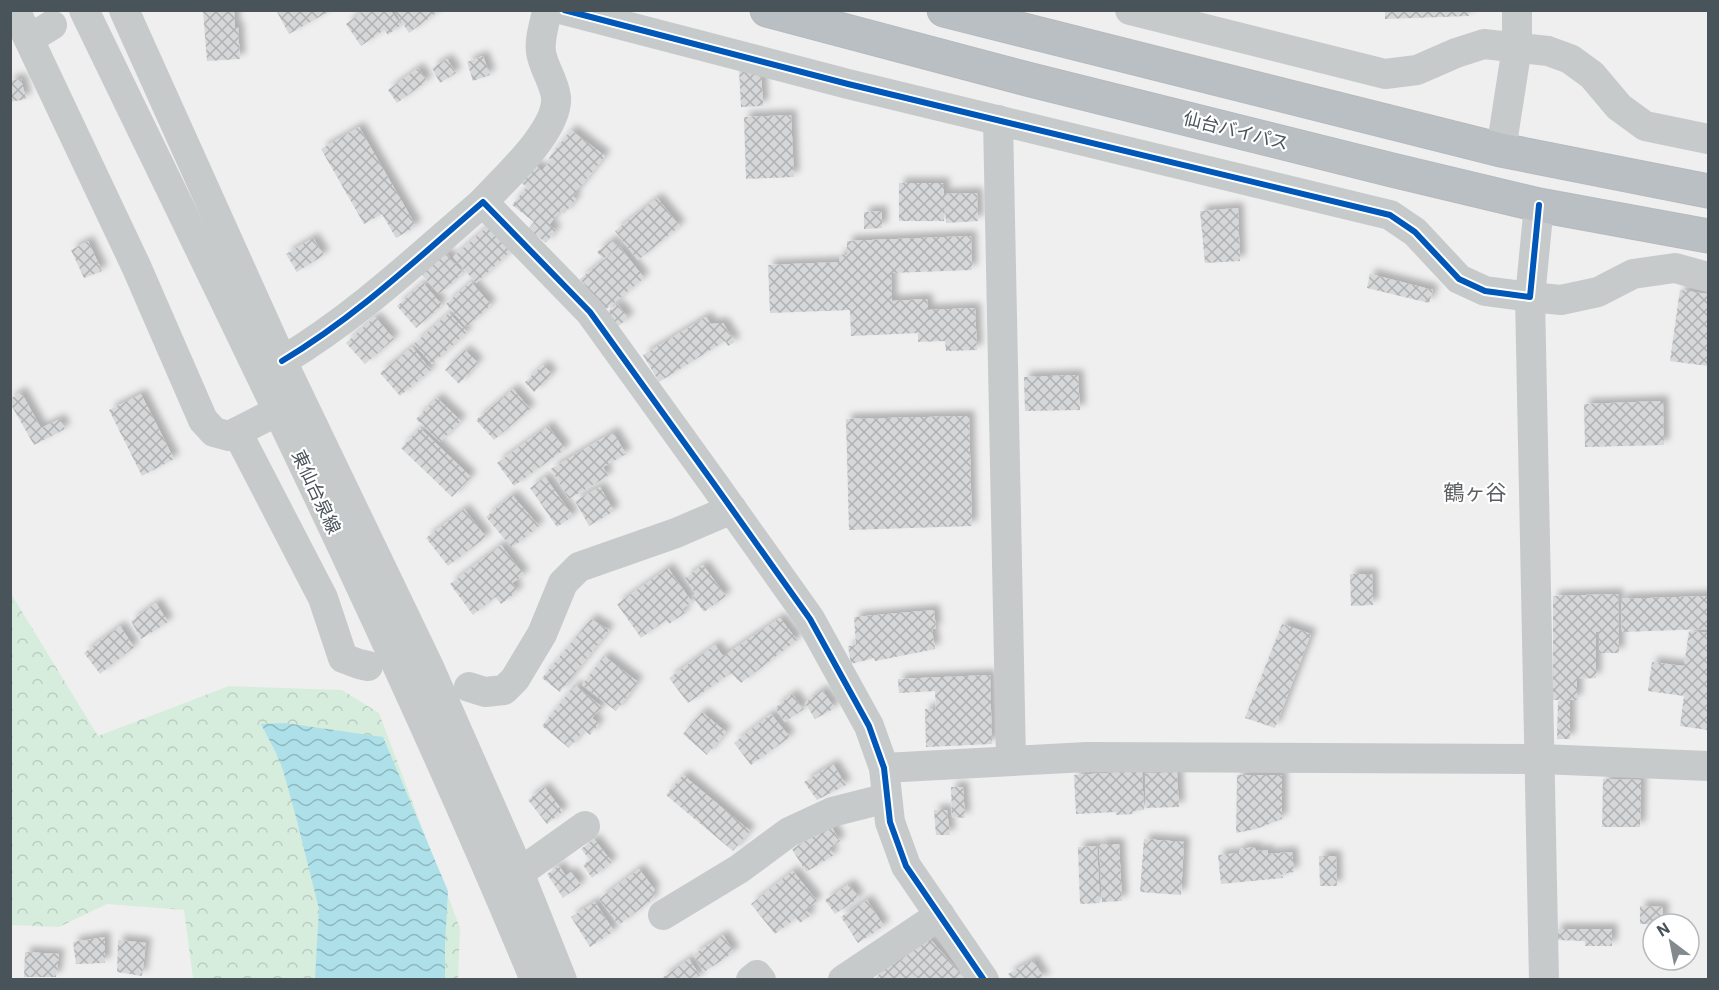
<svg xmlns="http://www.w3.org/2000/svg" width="1719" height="990" font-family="Roboto,'Noto Sans JP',sans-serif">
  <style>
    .forest { fill: url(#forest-crowns) }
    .water { fill: url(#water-waves) }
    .building { fill: url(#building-cross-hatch); filter: url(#shadow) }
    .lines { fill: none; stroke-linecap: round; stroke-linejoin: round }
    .highway-casing { stroke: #b5babe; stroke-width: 35 }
    .minor { stroke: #c7cacb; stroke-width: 30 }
    .highway { stroke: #babfc3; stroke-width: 33 }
    .cycleway-casing { stroke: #fff; stroke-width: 10 }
    .cycleway { stroke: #0057b8; stroke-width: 6 }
    .labels { text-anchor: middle; stroke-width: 4.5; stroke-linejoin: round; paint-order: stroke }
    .street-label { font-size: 18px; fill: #48535a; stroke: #fff }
    .quarter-label { font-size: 21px; fill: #5b5f63; stroke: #fff }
  </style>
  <defs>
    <pattern id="forest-crowns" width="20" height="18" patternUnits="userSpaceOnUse" patternTransform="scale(1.5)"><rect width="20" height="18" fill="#d6eddd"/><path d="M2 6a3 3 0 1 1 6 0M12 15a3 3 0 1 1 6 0" fill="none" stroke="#b9cdc0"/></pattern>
    <pattern id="water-waves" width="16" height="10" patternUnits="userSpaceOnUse" patternTransform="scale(1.5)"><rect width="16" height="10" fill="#ade0e9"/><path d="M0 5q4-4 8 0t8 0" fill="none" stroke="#8fb8c0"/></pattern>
    <pattern id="building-cross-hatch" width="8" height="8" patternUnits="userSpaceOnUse" patternTransform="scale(1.5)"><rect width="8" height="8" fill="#d6d7d8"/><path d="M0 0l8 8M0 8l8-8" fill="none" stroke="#b0b1b2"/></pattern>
    <filter id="shadow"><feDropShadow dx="5.5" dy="-5.5" stdDeviation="3" flood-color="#0004"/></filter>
  </defs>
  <rect width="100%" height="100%" fill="#f0efef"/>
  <polygon class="forest" points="10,592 98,736 229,686 342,690 379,713 460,928 458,979 193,979 184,910 107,904 59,927 11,925"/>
  <polygon class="water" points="285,723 383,737 448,891 445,944 445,979 315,979 319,909 297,821 283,770 276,753 261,724"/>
  <g class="building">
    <polygon points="203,10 234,10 235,27 238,27 240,59 207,61"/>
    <polygon points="276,10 327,10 328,12 289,34"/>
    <polygon points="365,10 390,10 401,25 388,35 384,30 361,46 346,24"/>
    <polygon points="394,10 440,10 409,33"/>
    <polygon points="1385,10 1469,10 1469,16 1385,19"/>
    <polygon points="483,56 490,75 473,81 467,62"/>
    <polygon points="447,59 456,73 440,83 432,68"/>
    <polygon points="418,68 427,81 397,103 388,90"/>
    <polygon points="761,69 763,106 741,107 739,70"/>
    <polygon points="21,79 26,99 10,102 10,80"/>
    <polygon points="791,115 794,177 746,179 744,117"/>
    <polygon points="359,127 416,226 396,238 382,214 364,224 321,149"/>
    <polygon points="571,130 605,156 573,196 576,199 564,214 560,211 549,225 556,230 546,243 528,229 534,222 512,205 527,187 520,182 534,164 542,171 551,160 549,158"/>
    <polygon points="899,183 944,183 944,194 977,193 978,221 946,223 945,197 944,221 899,221"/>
    <polygon points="657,198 680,226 638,260 615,231"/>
    <polygon points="1238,208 1240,261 1205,263 1200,211"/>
    <polygon points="882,211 882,228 864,229 864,212"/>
    <polygon points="487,227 510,252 476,283 453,257"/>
    <polygon points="971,236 972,270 891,273 892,301 927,299 928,310 975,308 977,350 946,351 945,341 918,342 918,333 851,336 850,310 770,313 768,265 840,262 839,255 847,255 847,241"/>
    <polygon points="313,238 324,255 297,272 286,254"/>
    <polygon points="612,240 618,247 603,259 597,252"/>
    <polygon points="88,241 102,271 84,278 71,250"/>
    <polygon points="620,247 644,278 605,310 580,279"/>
    <polygon points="445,252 463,273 439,294 421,274"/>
    <polygon points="1370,274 1433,290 1429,303 1367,288"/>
    <polygon points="471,282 491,305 466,327 446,304"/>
    <polygon points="423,283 442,305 416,328 397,306"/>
    <polygon points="1680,290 1708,294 1708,366 1670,361"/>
    <polygon points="617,304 629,318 617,327 606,314"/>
    <polygon points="449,313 467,332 432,364 414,344"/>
    <polygon points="375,317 394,339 365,364 346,343"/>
    <polygon points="706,317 711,324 723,323 735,342 728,346 725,341 659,382 643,355"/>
    <polygon points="412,347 431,370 400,396 380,373"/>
    <polygon points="465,350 478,363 459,384 445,370"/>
    <polygon points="543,365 552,374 534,392 525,382"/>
    <polygon points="1078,375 1080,410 1025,411 1024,377"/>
    <polygon points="513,389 530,409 494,440 476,420"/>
    <polygon points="21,392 41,428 60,419 65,429 34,445 10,403 10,399"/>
    <polygon points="141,394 174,459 142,476 109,410"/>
    <polygon points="437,398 461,421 440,442 416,419"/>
    <polygon points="1663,401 1664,445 1585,447 1584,404"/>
    <polygon points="969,416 972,526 849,530 846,419"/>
    <polygon points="548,426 565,449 514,486 497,463"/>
    <polygon points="420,428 471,477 452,497 401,448"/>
    <polygon points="613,432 626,454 603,467 608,476 569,499 551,469"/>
    <polygon points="545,477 573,516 557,527 530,488"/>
    <polygon points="600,487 614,511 589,526 575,501"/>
    <polygon points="512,495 539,526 512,548 486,517"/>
    <polygon points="464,509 486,537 448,566 426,538"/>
    <polygon points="501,545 524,575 512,583 518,591 501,604 495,597 473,615 450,584"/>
    <polygon points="703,565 726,596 704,612 692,596 696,594 685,578"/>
    <polygon points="668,568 692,602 682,609 685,613 669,624 666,620 641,638 617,604"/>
    <polygon points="1350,574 1372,574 1373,605 1351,606"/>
    <polygon points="1618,594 1619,653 1599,653 1599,632 1596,632 1596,678 1577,679 1577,700 1553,700 1553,596"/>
    <polygon points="1708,596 1708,629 1622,632 1621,599"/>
    <polygon points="156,603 168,622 141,639 131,621"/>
    <polygon points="934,610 936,629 932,629 935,649 875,661 874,658 851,664 848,646 856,645 854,617"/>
    <polygon points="780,618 797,640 741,683 731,673 688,703 669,678 715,645 723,656"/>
    <polygon points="591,619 609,630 560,692 542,678"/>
    <polygon points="1282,624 1311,634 1275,728 1245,718"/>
    <polygon points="120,626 134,647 100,674 84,653"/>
    <polygon points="1689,631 1708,633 1708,730 1680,726 1684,696 1648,691 1652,662 1684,666"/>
    <polygon points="604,656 638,682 616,711 582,685"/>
    <polygon points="990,675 992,744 926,747 925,709 936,709 935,691 899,693 898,679"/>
    <polygon points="575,685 602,707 592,718 599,724 590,735 584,730 569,748 542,726"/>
    <polygon points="822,690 835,708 815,719 805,703"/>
    <polygon points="792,694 804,709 785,722 775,708"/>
    <polygon points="1558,701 1570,701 1570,739 1557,739"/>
    <polygon points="702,712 726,732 707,755 683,734"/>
    <polygon points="771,714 790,737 751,765 734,743"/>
    <polygon points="833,764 846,785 817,800 804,782"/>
    <polygon points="1142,771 1144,810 1133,811 1132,814 1116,815 1116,812 1076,814 1074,775"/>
    <polygon points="1177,772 1179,807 1146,808 1145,774"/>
    <polygon points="683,775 750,831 733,851 666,795"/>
    <polygon points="1237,775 1282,775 1282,819 1256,829 1236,833"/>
    <polygon points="1603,779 1641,780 1640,827 1602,827"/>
    <polygon points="544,787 563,811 547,824 528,800"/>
    <polygon points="951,787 963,787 965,818 952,817"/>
    <polygon points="934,810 947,810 950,835 936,835"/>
    <polygon points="831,826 840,841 829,848 834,855 806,872 792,849"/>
    <polygon points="594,839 612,862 592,878 583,865 590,860 581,849"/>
    <polygon points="1144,839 1184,842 1181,895 1140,892"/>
    <polygon points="1099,844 1119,844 1122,901 1102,902"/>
    <polygon points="1097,846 1100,903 1080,904 1078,847"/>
    <polygon points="1256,847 1256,851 1268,850 1268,854 1292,852 1294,872 1282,874 1283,878 1221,884 1218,855 1239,853 1239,849"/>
    <polygon points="1319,856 1336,856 1337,886 1320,886"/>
    <polygon points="559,866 566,876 571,872 581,885 563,898 547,874"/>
    <polygon points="639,869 655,890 651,893 654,898 619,925 599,899"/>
    <polygon points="793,871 817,901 806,910 811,915 800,923 796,918 775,934 751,904"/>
    <polygon points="849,884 859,898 835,914 825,900"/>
    <polygon points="867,900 884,926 858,943 841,917"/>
    <polygon points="595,902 614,931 590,947 571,917"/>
    <polygon points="1640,906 1663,907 1663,924 1640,924"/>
    <polygon points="1556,929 1612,929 1612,946 1585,946 1585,941 1556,940"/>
    <polygon points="723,935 734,952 704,972 693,955"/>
    <polygon points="105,937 105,963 76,964 73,942"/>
    <polygon points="928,937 967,980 919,980 908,967 918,980 873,980 898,957 901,961"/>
    <polygon points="118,940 146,943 142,976 117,972"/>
    <polygon points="25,952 59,954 56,977 24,977"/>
    <polygon points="689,959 700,976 696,980 659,980"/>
    <polygon points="1033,960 1045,980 1012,980 1008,974"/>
  </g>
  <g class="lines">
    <g class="highway-casing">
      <g id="highway">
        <polyline points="767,10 1031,80 1392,170 1539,205 1708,236"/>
        <polyline points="944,10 1501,150 1708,191"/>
      </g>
    </g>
    <g class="minor">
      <polyline points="15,10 136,266 203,420 214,432 229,436 278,411"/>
      <path d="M 84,10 C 239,331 398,650 535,980"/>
      <polyline points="124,10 282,361 429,667 512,855 562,980"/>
      <polyline points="564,10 848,84 1390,215 1415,232 1459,279 1485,291 1530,297 1539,205"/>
      <polyline points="1130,10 1385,74 1417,70 1456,53 1484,44 1548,51 1570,59 1592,75 1619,107 1645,126 1708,139"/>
      <polyline points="29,39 52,25"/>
      <polyline points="998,120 1011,760"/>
      <polyline points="1501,150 1517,47 1517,10"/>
      <path d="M 483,202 C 504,179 559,130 556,97 C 554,81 543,67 541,52 C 539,39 545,23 547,10"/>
      <path d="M 282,361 C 356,317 418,258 483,202 L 590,312 L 714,484 L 810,619 L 869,726 L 884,768 L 890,822 L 906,866 L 984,980"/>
      <polyline points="237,432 323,598 343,658 359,664 368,666"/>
      <polyline points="469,687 485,692 504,690 515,679 542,634 563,583 579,567 676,533 732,509"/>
      <polyline points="884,768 1087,757 1541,759 1708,766"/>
      <polyline points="519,873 585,826"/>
      <polyline points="663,915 739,869 789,832 832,812 887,798"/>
      <polyline points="751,980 757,975 761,980"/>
      <polyline points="843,980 940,915"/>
      <polyline points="1544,980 1530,297 1561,300 1598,292 1633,274 1675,268 1708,277"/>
    </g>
    <use href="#highway" class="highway"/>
    <g class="cycleway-casing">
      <g id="cycleway">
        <polyline points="564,10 848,84 1390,215 1415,232 1459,279 1485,291 1530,297 1539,205"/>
        <path d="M 282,361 C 356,317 418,258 483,202 L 590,312 L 714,484 L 810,619 L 869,726 L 884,768 L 890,822 L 906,866 L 984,980"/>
      </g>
    </g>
    <use href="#cycleway" class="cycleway"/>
  </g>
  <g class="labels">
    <g class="street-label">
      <text transform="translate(1236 131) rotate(14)" y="6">仙台バイパス</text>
      <text transform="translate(316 492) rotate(65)" y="6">東仙台泉線</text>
    </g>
    <g class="quarter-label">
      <text x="1475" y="500">鶴ヶ谷</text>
    </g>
  </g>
  <rect width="1719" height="990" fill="none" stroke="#48535a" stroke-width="24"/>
  <g transform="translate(1671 942) rotate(328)"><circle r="28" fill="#ffffff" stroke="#b6babd" stroke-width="1.5"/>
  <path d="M0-4.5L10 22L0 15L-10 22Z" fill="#838a8e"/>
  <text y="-9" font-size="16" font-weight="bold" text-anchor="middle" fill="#48535a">N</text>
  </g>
</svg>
